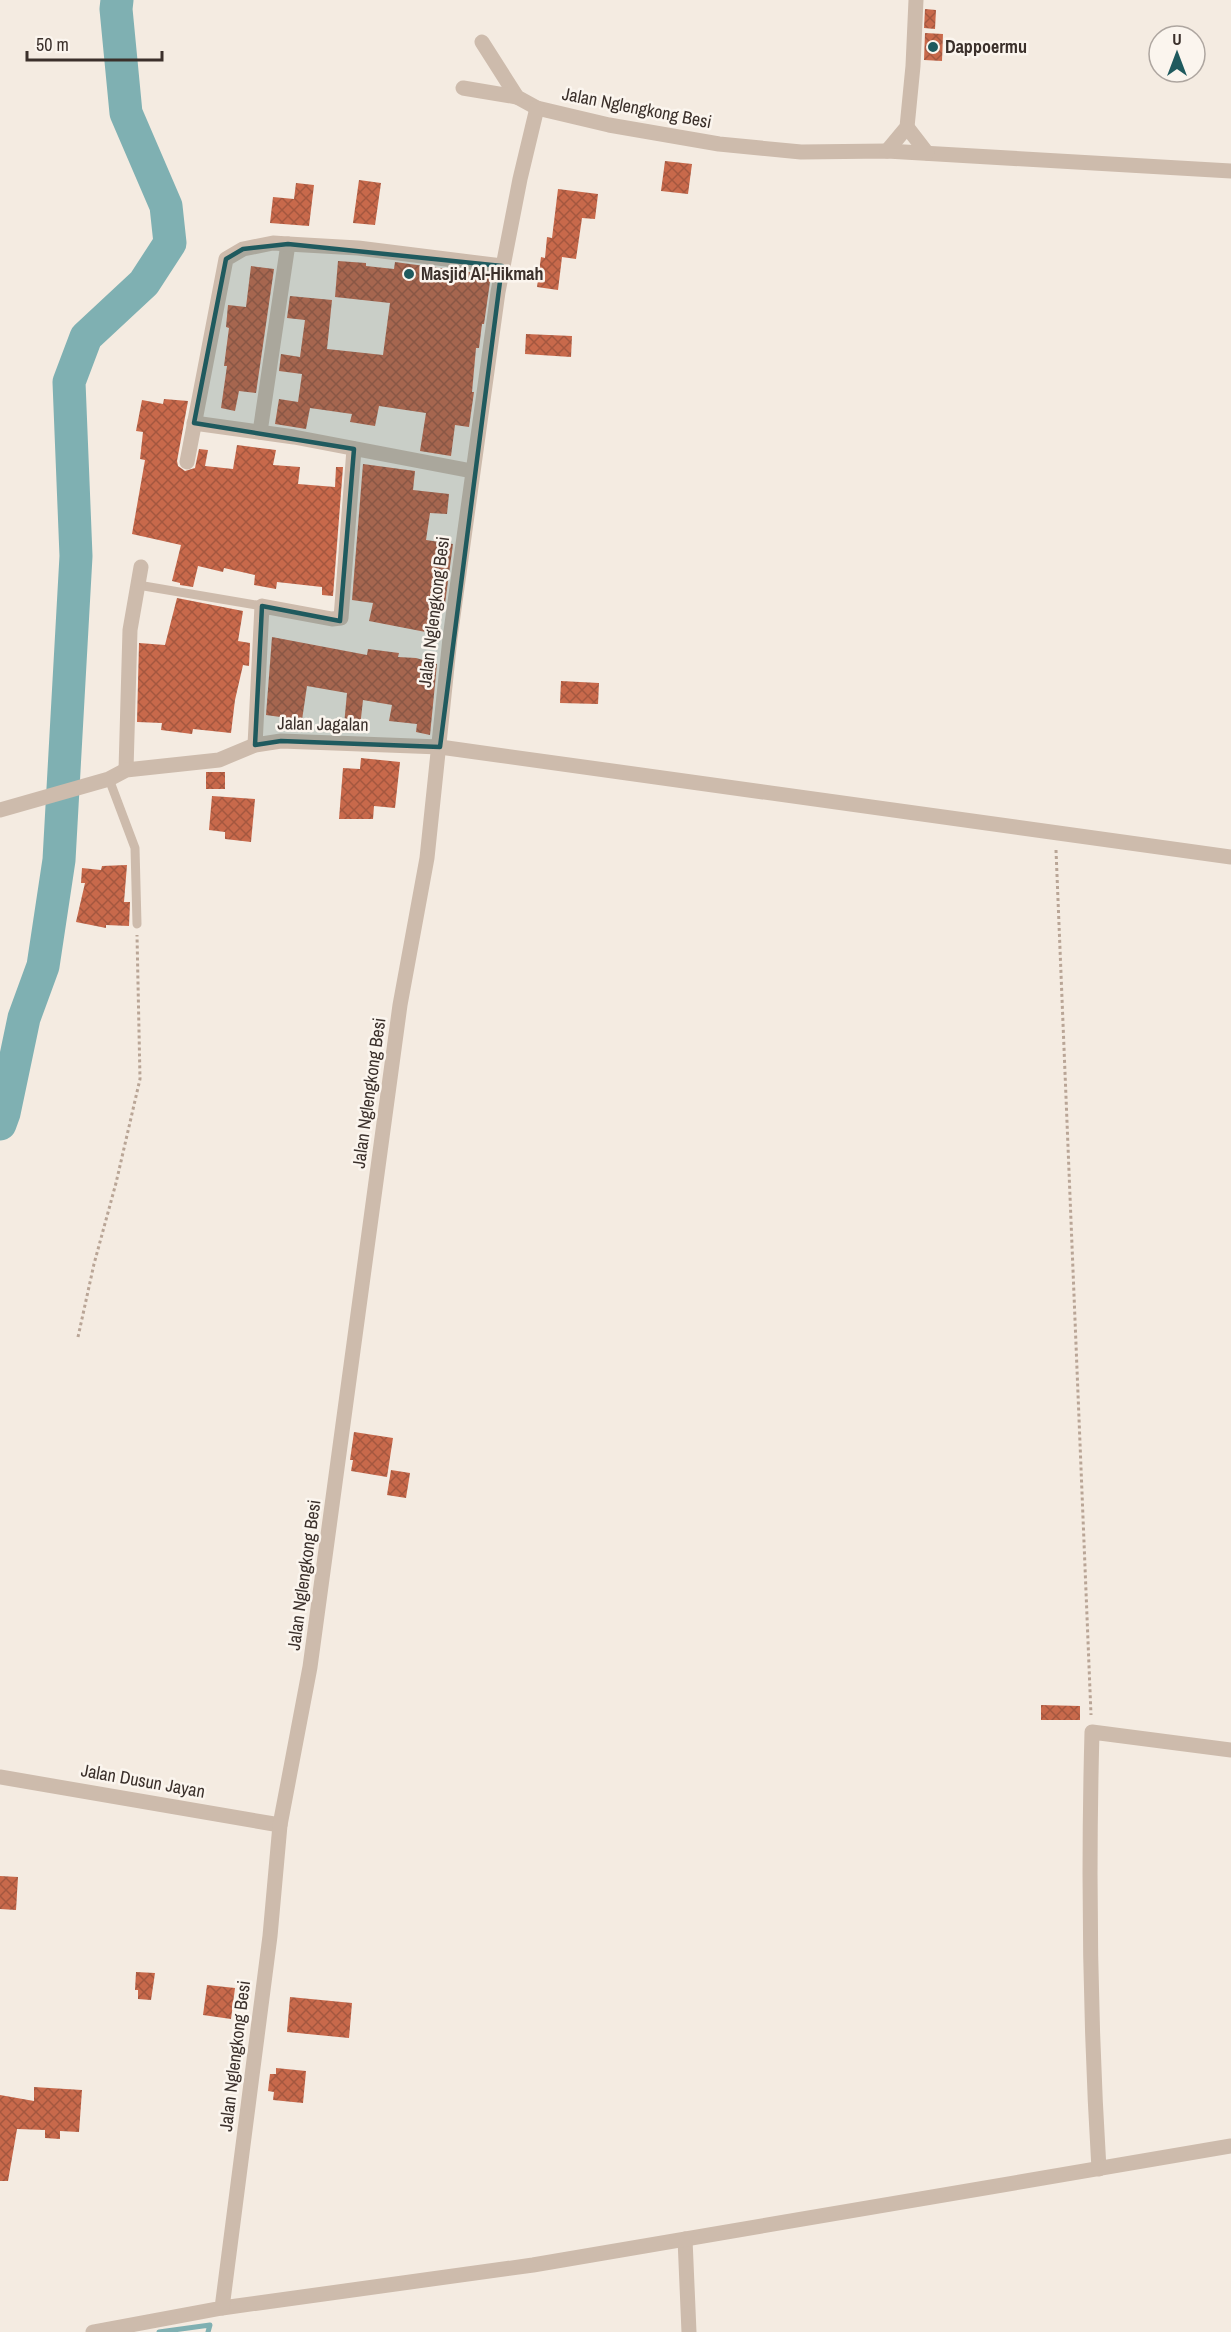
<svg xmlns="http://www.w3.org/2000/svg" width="1231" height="2332" font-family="'Archivo Narrow',sans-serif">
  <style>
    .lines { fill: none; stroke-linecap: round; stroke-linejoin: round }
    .stream { stroke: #7fb0b2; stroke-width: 5 }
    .river { stroke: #7fb0b2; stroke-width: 33 }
    .building { fill: url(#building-cross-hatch) }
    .path { stroke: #b9a596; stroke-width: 3; stroke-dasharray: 3 3; stroke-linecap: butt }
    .service { stroke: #cdbbac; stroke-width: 9 }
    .minor { stroke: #cdbbac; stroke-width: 15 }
    .marked { fill: #1f5a5e; fill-opacity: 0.2; stroke: #1f5a5e; stroke-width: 4.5; stroke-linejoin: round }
    .poi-dot { fill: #1f5a5e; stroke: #fbf5ee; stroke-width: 2 }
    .labels { text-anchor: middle; stroke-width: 5; stroke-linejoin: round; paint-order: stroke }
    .poi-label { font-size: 18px; font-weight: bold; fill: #3b302b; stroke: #fbf5ee; text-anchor: start }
    .street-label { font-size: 18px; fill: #3b302b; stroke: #fbf5ee }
  </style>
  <defs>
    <pattern id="building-cross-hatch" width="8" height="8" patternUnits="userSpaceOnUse" patternTransform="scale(1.5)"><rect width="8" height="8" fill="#c8694b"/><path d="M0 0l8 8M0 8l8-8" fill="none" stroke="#a4573f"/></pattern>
  </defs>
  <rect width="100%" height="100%" fill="#f4ebe1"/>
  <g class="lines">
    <polyline class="stream" points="159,2332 210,2325 208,2332"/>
    <polyline class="river" points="0,1124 4,1113 24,1018 43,966 59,860 76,556 69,382 86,337 144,283 170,243 166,206 126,113 116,9 117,0"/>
  </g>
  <g class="building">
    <polygon points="925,9 936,10 935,29 924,28"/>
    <polygon points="925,33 943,34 942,61 924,60"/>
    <polygon points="665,161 692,164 688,194 661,191"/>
    <polygon points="359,180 381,183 375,225 353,223"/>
    <polygon points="296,183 314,185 309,226 270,223 273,197 294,199"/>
    <polygon points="558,189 598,194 595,219 582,218 576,259 562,257 558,290 537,287 541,257 545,258 547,237 552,238"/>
    <polygon points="338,261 366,263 366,266 394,269 395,262 491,275 484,324 482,324 479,348 476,348 472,392 474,392 469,427 455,425 451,456 420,451 426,413 379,406 375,426 350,422 352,414 310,408 306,429 275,424 279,399 298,402 302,374 279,371 281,354 300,357 305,320 287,318 290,296 332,300 327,349 383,355 390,303 335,297"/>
    <polygon points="251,266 274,269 256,393 239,391 235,411 221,408 227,366 224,366 229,328 226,327 228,305 246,307"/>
    <polygon points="526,334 572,336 571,357 525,354"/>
    <polygon points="164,399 188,401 177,461 178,466 185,471 195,468 199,449 208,450 205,466 233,469 237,445 276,450 273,465 300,467 298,484 335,487 336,467 343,467 333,596 322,595 322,587 277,582 276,589 254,585 255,575 224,568 223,572 198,566 193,587 180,585 180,583 172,581 181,545 132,534 145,460 140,459 143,432 136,431 142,400 163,404"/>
    <polygon points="363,464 415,471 413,490 449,494 447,514 430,513 426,540 453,544 444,611 441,610 436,634 369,621 373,603 352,600"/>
    <polygon points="177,598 243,611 238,641 250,643 249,666 243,665 235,700 231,733 193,729 192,734 161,730 162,723 137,722 139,643 165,645"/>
    <polygon points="272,637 367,655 368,649 399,653 398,657 416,658 437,664 430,735 416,732 417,724 389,721 392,705 363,700 360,727 344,725 347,693 307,686 302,720 266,715"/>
    <polygon points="561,681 599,683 598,704 560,703"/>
    <polygon points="361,758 400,762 395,808 374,806 373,819 339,819 343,768 360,769"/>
    <rect x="206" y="772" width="19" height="17"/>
    <polygon points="212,796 255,799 251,842 225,839 225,832 209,830"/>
    <polygon points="127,865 124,902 130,902 129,926 106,925 106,928 76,922 85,883 81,883 82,868 101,870 102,866"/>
    <polygon points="354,1432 393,1438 387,1477 351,1471 353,1460 350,1460"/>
    <polygon points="391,1470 410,1473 406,1498 387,1495"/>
    <polygon points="1041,1705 1080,1706 1080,1720 1041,1720"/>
    <polygon points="0,1876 18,1877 16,1910 0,1909"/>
    <polygon points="136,1972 155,1973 151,2000 138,1999 138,1990 135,1990"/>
    <polygon points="207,1985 235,1988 231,2019 203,2015"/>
    <polygon points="290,1997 352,2003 349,2038 287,2032"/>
    <polygon points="276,2068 306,2071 303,2103 273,2100 274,2092 268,2091 270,2074 276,2074"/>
    <polygon points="34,2087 82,2090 79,2132 60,2131 60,2139 45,2138 45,2130 17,2129 8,2181 0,2181 0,2095 34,2101"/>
  </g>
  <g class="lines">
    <g class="path">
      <polyline points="1056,850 1091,1715"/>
      <polyline points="78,1337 94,1264 116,1183 140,1079 137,935"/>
    </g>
    <g class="service">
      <polyline points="138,585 262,606"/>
      <polyline points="109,779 135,848 137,924"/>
    </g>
    <g class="minor">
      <polyline points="482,42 517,97 537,108 609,125 719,144 801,152 887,151 1231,171"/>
      <polyline points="463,88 517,97"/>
      <polyline points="907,127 927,153"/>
      <polyline points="887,151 907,127 913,66 916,0"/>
      <polyline points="194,423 294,437 472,471"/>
      <polyline points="260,432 288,244"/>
      <polyline points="187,462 226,259 243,249 273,243 288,244 358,248 502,266"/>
      <polyline points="255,745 262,606 332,619 341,618 354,449"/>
      <polyline points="126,770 130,630 141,567"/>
      <polyline points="0,810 109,779 126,770 219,760 255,745 281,741 440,747 1231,857"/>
      <polyline points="0,1777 280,1825"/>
      <path d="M 1099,2169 C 1090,2024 1088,1878 1092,1732 L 1231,1750"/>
      <polyline points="685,2239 689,2332"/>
      <polyline points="222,2308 533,2265 1231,2146"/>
      <polyline points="93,2332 222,2308 270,1936 280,1825 310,1667 400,1005 427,858 450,638 498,292 520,179 537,108"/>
    </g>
  </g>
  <path class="marked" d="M 288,244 L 502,266 L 440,747 L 281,741 L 255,745 L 262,606 L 340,621 L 354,449 L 194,423 L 226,259 L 243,249 Z"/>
  <g class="poi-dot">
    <circle cx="933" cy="47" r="6"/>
    <circle cx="409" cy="274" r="6"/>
  </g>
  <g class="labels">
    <g class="poi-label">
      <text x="945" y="53">Dappoermu</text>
      <text x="421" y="280">Masjid Al-Hikmah</text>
    </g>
    <g class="street-label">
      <text transform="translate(637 108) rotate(11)" y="6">Jalan Nglengkong Besi</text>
      <text transform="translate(434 612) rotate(-83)" y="6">Jalan Nglengkong Besi</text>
      <text transform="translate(323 724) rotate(1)" y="6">Jalan Jagalan</text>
      <text transform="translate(369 1093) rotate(-82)" y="6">Jalan Nglengkong Besi</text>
      <text transform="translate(304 1575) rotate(-82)" y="6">Jalan Nglengkong Besi</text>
      <text transform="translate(143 1781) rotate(10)" y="6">Jalan Dusun Jayan</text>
      <text transform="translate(235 2056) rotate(-83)" y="6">Jalan Nglengkong Besi</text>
    </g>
  </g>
  <g transform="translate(1177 54)"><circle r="28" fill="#fbf5ee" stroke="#aea6a0" stroke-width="1.5"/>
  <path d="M0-4.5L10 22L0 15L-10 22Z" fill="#1f5a5e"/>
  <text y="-9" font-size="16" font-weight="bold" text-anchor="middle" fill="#3b302b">U</text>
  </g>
  <path d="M27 51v9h135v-9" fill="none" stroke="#3b302b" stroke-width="3"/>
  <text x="36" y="51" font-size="18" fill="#3b302b" stroke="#fbf5ee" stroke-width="4.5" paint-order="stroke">50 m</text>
</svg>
